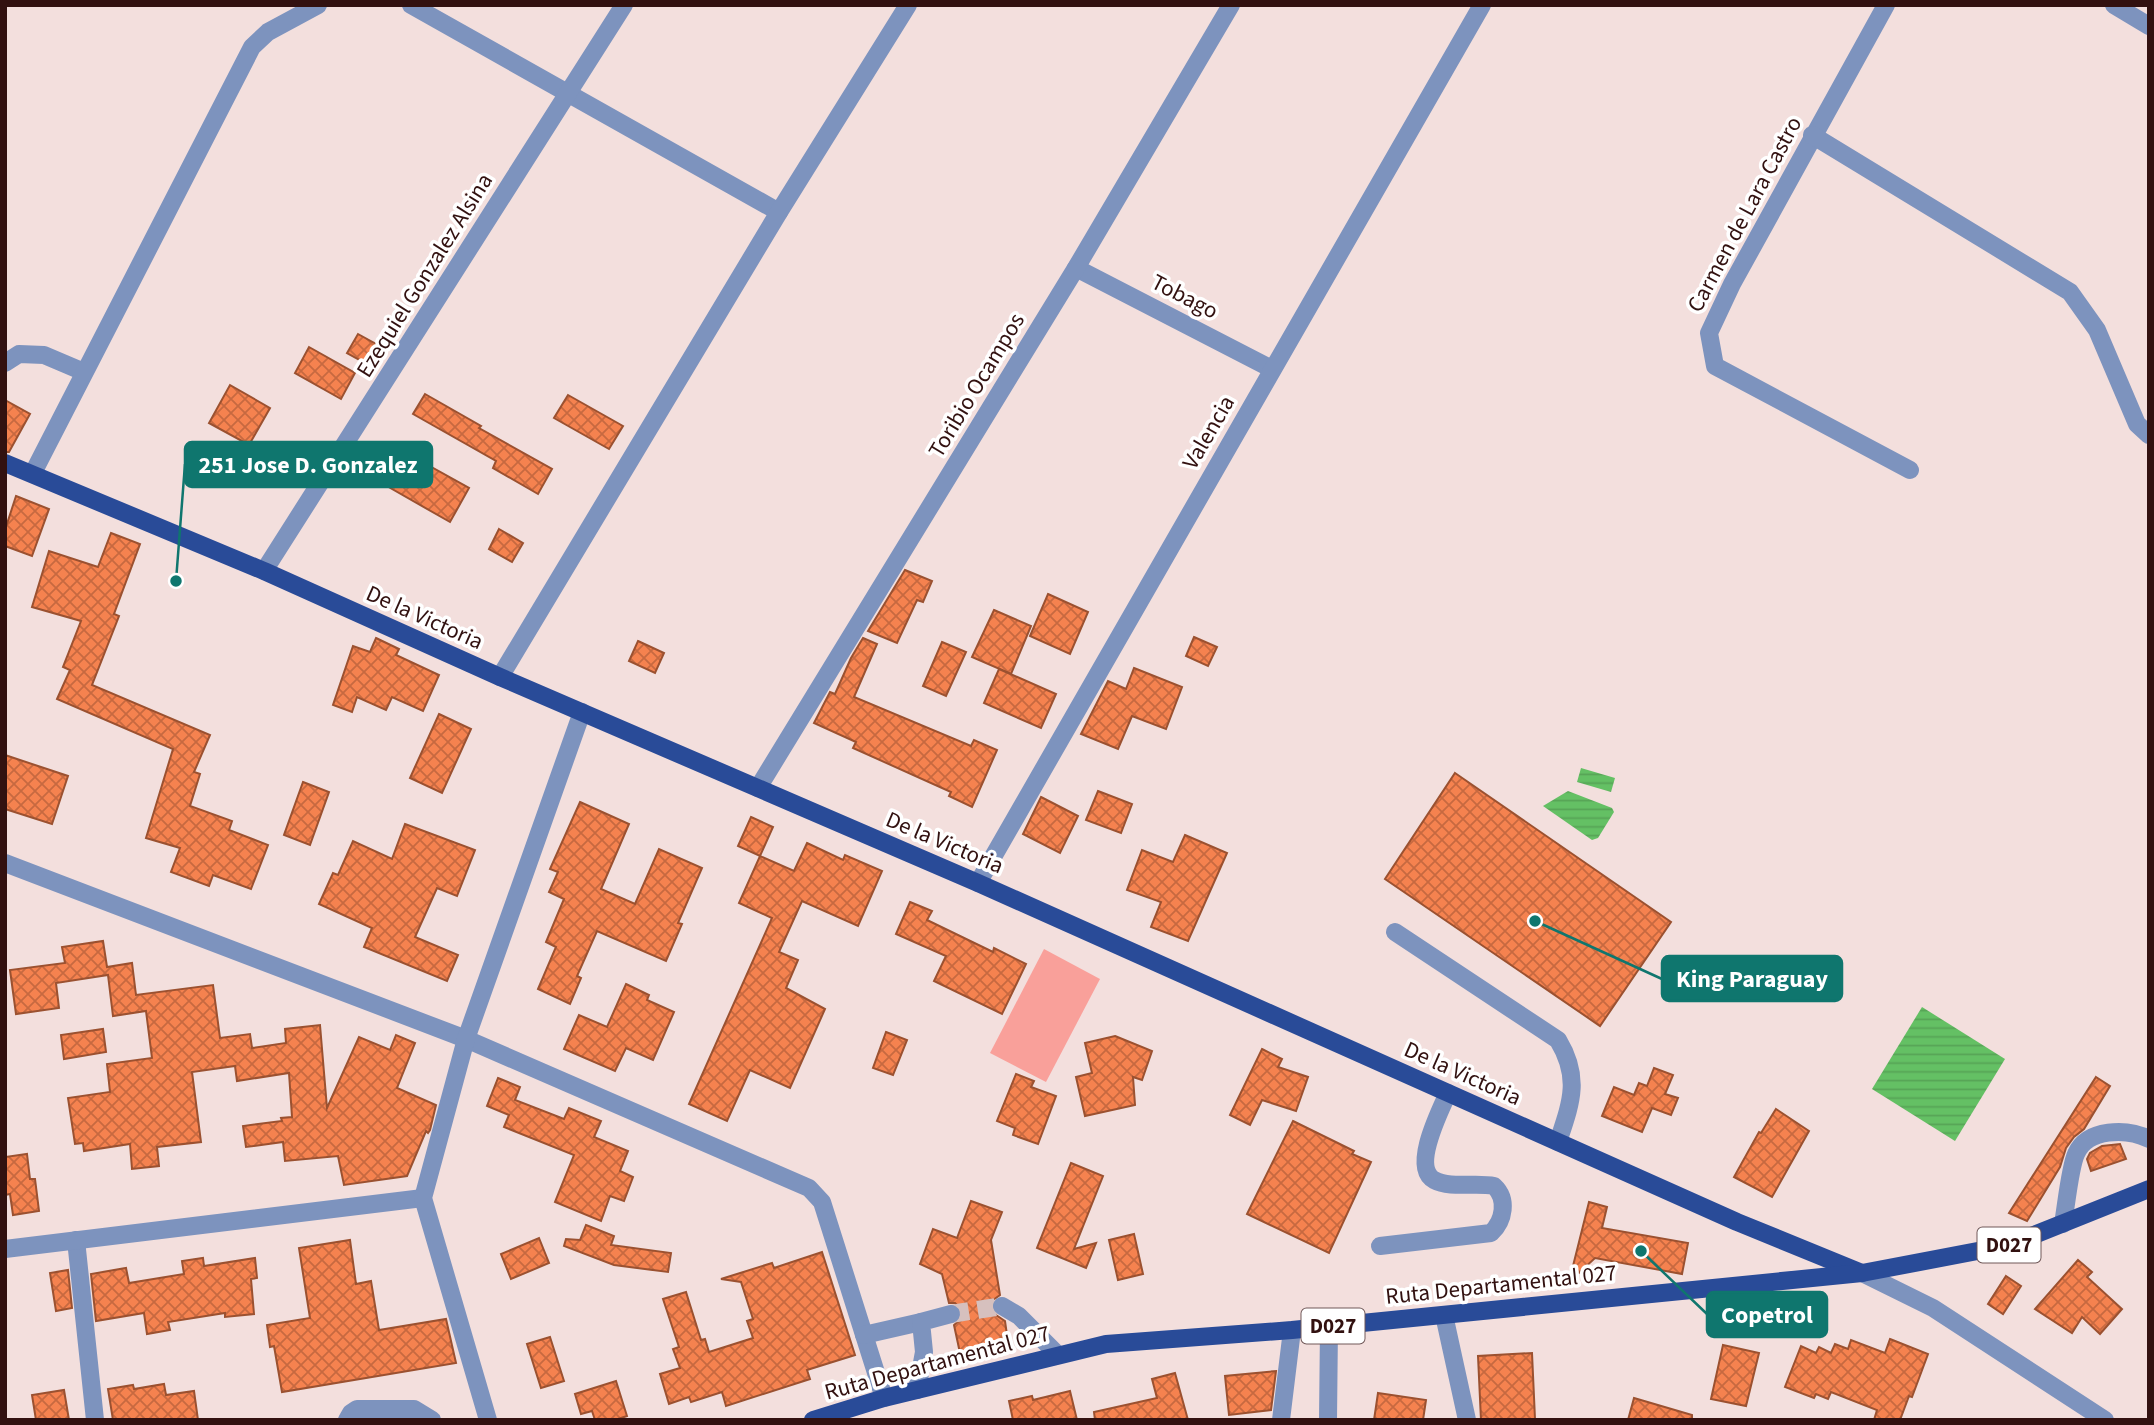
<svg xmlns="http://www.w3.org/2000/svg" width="2154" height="1425" font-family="'Source Sans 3',sans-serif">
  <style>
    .green { fill: #f9a09a }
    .water { fill: url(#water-rules) }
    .building { fill: url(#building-cross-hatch); stroke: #9b5130; stroke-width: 2 }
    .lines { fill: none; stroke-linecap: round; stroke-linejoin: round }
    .minor-tunnel { stroke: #d6c0be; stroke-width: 18; stroke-dasharray: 18 9; stroke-linecap: butt }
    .minor { stroke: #7d93be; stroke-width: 18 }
    .major { stroke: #294b98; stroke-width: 18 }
    .labels { text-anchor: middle; stroke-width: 7; stroke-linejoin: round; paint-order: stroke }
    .shield { fill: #fff; stroke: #705858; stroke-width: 2 }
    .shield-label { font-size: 21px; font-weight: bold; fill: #321110 }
    .street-label { font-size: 23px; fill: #321110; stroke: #fff }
    .leader { fill: none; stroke: #0f766e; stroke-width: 2.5 }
    .callout-dot { fill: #0f766e; stroke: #fff; stroke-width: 2.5 }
    .callout { fill: #0f766e; stroke: #0f766e; stroke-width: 2.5 }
    .callout-label { font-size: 24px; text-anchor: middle; font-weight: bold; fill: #fff }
  </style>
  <defs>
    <pattern id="water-rules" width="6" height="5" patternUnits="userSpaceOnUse" patternTransform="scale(1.75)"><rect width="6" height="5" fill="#64c064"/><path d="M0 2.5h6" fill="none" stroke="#57a456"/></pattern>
    <pattern id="building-cross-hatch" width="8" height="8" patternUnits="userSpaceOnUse" patternTransform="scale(1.75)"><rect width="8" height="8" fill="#f5824f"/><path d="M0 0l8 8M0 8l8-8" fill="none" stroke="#c76940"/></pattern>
  </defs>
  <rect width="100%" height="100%" fill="#f3dfdd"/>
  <polygon class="green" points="1044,949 1100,979 1046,1082 990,1053"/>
  <g class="water">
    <polygon points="1581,768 1615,778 1611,792 1577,782"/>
    <polygon points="1568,791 1612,808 1614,812 1598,838 1592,840 1543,806"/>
    <polygon points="1922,1007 2005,1059 1955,1141 1872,1089"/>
  </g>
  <g class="building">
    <polygon points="358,334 385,349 374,368 347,353"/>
    <polygon points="309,347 355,373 341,399 295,373"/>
    <polygon points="230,385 270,408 249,445 209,423"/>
    <polygon points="425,394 481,426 479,428 552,469 538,494 493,468 496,461 413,414"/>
    <polygon points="568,395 623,426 609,449 554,418"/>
    <polygon points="5,400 30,414 9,452 5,452"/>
    <polygon points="390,444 469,488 450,522 371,477"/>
    <polygon points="16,496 49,509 32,556 5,546 5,530"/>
    <polygon points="499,529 523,543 512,562 489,549"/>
    <polygon points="111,533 140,544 114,614 119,616 92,685 210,735 194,772 200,774 190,806 232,821 229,830 268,845 251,889 213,875 209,886 171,872 180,848 146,838 173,749 57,699 70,670 63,667 81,621 32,607 49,551 98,567"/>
    <polygon points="905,570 932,581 923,602 917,600 897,643 868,631"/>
    <polygon points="1048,594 1088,612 1070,654 1030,636"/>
    <polygon points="994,610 1031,626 1011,674 972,657"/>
    <polygon points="1194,637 1217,647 1208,666 1186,656"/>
    <polygon points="376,638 399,649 396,655 439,675 423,711 392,697 386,710 357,697 352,712 333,705 353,646 370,652"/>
    <polygon points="863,638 877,644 854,697 971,746 974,740 997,750 972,807 949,796 951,792 853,748 856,742 814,723 830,692 835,694 851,658"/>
    <polygon points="638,641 664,653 655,673 629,661"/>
    <polygon points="942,642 966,652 946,696 923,686"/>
    <polygon points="1134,668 1182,687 1166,729 1132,716 1118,749 1081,734 1108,681 1126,689"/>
    <polygon points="999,669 1056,694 1041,728 984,703"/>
    <polygon points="439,714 471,729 442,793 410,778"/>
    <polygon points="5,755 68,776 52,824 5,809"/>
    <polygon points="1455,773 1671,922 1600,1026 1385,879"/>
    <polygon points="303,782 329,792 310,845 284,835"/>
    <polygon points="1098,791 1132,804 1121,833 1086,820"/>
    <polygon points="1041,797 1078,816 1060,853 1023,834"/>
    <polygon points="580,802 629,824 601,889 635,904 659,849 702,868 678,923 682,924 666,961 597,931 577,976 581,978 570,1004 538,989 556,947 546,942 564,899 549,892 558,872 550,869"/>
    <polygon points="751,817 773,827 760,856 738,846"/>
    <polygon points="405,824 475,850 457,896 437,888 415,937 458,955 447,981 364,947 372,928 319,904 333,873 338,875 353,841 392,859"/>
    <polygon points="1185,835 1227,853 1188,941 1151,927 1161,902 1127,890 1142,850 1173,862"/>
    <polygon points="807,843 843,860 845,855 882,871 858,926 802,901 779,952 798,960 786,988 825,1009 790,1088 750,1070 727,1121 689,1104 772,918 739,903 760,856 794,871"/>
    <polygon points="910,902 932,911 927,920 993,952 994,948 1026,964 1002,1014 934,981 946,956 896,934"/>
    <polygon points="103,941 107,967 132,963 136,995 213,985 220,1038 250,1034 252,1048 286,1043 285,1029 320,1025 327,1108 359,1037 390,1050 396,1035 415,1043 397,1088 436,1105 430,1130 428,1133 426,1131 407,1176 344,1185 338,1156 285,1161 283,1142 246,1147 243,1126 282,1121 281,1118 292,1117 289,1073 237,1081 235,1066 192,1072 201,1142 157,1147 159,1166 132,1169 130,1144 84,1151 83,1143 75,1144 68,1098 110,1092 107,1064 152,1058 146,1011 113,1016 108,975 56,983 59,1008 16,1014 10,970 65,963 62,947"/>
    <polygon points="626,984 649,995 647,1000 674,1012 653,1060 626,1048 615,1071 564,1049 579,1015 607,1027"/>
    <polygon points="103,1029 106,1052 64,1059 61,1035"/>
    <polygon points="886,1032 907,1040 893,1075 873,1068"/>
    <polygon points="1115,1036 1152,1051 1142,1080 1133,1077 1135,1105 1085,1116 1076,1077 1092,1073 1085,1043"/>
    <polygon points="1262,1049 1282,1059 1278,1067 1308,1077 1296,1111 1262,1100 1250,1125 1230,1115"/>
    <polygon points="1654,1068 1673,1075 1665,1094 1678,1098 1671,1115 1652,1108 1642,1132 1602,1116 1614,1087 1634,1095 1639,1083 1647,1086"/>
    <polygon points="1016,1074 1034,1081 1031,1087 1056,1096 1038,1144 1013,1135 1015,1128 997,1121"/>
    <polygon points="2096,1077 2110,1086 2084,1129 2074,1137 2066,1148 2060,1167 2027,1221 2009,1213"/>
    <polygon points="498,1078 520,1087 515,1100 564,1119 569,1108 601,1121 594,1137 628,1151 620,1171 633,1177 624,1201 610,1196 601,1221 555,1202 574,1155 504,1127 509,1115 487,1106"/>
    <polygon points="1776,1109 1809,1131 1772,1197 1734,1177 1759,1132 1761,1133"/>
    <polygon points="1293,1121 1354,1151 1352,1154 1371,1162 1329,1253 1247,1214"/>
    <polygon points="2120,1144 2126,1159 2091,1171 2087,1159 2090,1153 2102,1146"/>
    <polygon points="27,1154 30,1179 35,1179 39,1211 13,1215 10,1194 5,1195 5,1157"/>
    <polygon points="1071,1163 1103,1176 1074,1249 1096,1243 1086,1268 1037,1248"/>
    <polygon points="971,1201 1002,1212 991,1240 1000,1295 993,1300 991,1307 996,1315 1005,1321 1008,1342 960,1353 954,1325 962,1318 962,1310 955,1303 949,1303 942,1274 920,1264 933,1229 957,1238"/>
    <polygon points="1589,1202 1607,1207 1602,1228 1688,1243 1682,1274 1595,1258 1569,1282"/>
    <polygon points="586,1225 614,1236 611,1245 671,1253 668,1272 614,1265 564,1246 566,1239 580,1240"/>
    <polygon points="1134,1234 1143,1274 1118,1280 1109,1240"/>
    <polygon points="539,1238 549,1263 511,1279 501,1254"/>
    <polygon points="350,1240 356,1284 371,1281 379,1330 446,1319 456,1363 282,1392 274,1346 270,1347 267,1325 310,1318 299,1248"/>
    <polygon points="822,1252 855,1355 807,1370 810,1379 726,1406 722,1392 691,1402 689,1397 669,1404 660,1374 680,1368 673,1349 679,1347 663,1299 686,1292 701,1340 705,1339 709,1352 753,1338 747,1321 753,1319 741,1282 721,1279 772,1263 774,1268"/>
    <polygon points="203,1258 204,1266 255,1258 257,1278 251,1279 254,1314 225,1317 225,1313 168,1322 170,1330 147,1334 144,1313 96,1321 91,1274 126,1268 129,1283 184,1274 182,1261"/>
    <polygon points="2078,1260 2092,1272 2087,1277 2122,1309 2100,1334 2082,1317 2072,1333 2035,1309"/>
    <polygon points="68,1270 72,1308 56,1311 50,1273"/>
    <polygon points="2006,1276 2021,1286 2003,1314 1988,1304"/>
    <polygon points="550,1337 564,1381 541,1388 527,1344"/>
    <polygon points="1890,1339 1928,1354 1912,1397 1909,1396 1900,1420 1874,1420 1877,1410 1831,1392 1828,1399 1816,1394 1814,1398 1785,1387 1801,1346 1816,1353 1819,1347 1831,1353 1835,1344 1848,1349 1851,1340 1885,1353"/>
    <polygon points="1723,1345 1759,1353 1746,1406 1711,1399"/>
    <polygon points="1532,1353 1535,1419 1481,1420 1478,1356"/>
    <polygon points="1276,1371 1271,1410 1229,1415 1225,1376"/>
    <polygon points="1175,1373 1188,1420 1095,1420 1094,1412 1157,1398 1152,1379"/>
    <polygon points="616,1381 627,1416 615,1420 595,1420 592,1411 581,1414 575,1394"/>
    <polygon points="164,1384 166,1395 194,1391 198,1420 113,1420 108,1389 133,1385 134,1389"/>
    <polygon points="64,1390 69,1420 36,1420 32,1395"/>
    <polygon points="1070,1391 1077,1420 1013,1420 1009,1401 1032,1396 1033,1400"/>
    <polygon points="1378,1393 1426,1400 1423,1420 1374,1420"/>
    <polygon points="1634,1398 1692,1415 1692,1420 1628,1420"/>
  </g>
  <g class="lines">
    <polyline class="minor-tunnel" points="951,1314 1002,1306"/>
    <g class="minor">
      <polyline points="411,5 779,212"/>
      <polyline points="1886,5 1732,284 1709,333 1715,366 1910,470"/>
      <polyline points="2114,5 2149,26"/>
      <polyline points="1812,135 2070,292 2097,330 2137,424 2149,435"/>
      <polyline points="1076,268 1272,369"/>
      <polyline points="5,363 19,354 44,355 84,372"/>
      <polyline points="33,473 252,47 268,32 318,5"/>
      <polyline points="264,571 624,5"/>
      <polyline points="500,677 779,212 908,5"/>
      <polyline points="758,788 1076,268 1231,5"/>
      <polyline points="5,863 466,1039 809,1188 822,1202 884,1398"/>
      <polyline points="978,883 1482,5"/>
      <path d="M 1395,932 L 1558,1040 C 1581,1078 1571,1103 1558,1142"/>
      <path d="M 2063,1224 C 2066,1207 2070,1167 2076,1154 C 2087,1128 2127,1128 2149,1139"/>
      <polyline points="76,1240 95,1420"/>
      <path d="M 1380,1246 L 1491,1233 C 1504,1221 1508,1199 1494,1186 C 1476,1182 1451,1189 1434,1180 C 1411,1167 1441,1109 1448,1093"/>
      <polyline points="5,1249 423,1198"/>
      <polyline points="1862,1273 1933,1308 2105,1420"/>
      <polyline points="1002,1306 1019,1316 1058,1355"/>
      <polyline points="1444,1315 1467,1420"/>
      <polyline points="864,1335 921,1322"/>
      <polyline points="917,1390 924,1352 921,1322 951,1314"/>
      <polyline points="347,1420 351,1413 357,1409 414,1409 432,1420"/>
      <polyline points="488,1420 423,1198 466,1039 582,712"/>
      <polyline points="1281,1420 1292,1330"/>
      <polyline points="1328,1420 1329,1326"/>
    </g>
    <g class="major">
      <polyline points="5,463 264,571 500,677 978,883 1737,1222 1862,1273"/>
      <polyline points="813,1420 884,1398 1106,1344 1292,1330 1862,1273 2009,1245 2149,1189"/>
    </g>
  </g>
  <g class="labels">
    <g class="shield">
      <rect x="1977.5" y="1227.5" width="63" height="35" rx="5"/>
      <rect x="1301.5" y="1308.5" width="63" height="35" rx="5"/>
    </g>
    <g class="shield-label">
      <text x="2009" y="1252">D027</text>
      <text x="1333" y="1333">D027</text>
    </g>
    <g class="street-label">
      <text transform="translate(1744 214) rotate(-62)" y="8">Carmen de Lara Castro</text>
      <text transform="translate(424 275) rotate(-58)" y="8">Ezequiel Gonzalez Alsina</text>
      <text transform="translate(1185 296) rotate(27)" y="8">Tobago</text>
      <text transform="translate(976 385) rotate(-59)" y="8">Toribio Ocampos</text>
      <text transform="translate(1208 432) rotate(-60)" y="8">Valencia</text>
      <text transform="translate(425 617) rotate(24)" y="8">De la Victoria</text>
      <text transform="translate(945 842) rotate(23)" y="8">De la Victoria</text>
      <text transform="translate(1463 1073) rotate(24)" y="8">De la Victoria</text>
      <text transform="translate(1501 1284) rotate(-6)" y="8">Ruta Departamental 027</text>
      <text transform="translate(937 1362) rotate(-15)" y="8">Ruta Departamental 027</text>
    </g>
  </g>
  <path class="leader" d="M176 581L185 464M1535 921L1662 979M1641 1251L1707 1314"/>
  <g class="callout-dot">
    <circle cx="176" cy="581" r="7"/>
    <circle cx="1535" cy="921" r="7"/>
    <circle cx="1641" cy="1251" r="7"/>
  </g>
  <g class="callout">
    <rect x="185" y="442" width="247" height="45" rx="7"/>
    <rect x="1662" y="956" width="180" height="45" rx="7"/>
    <rect x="1707" y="1292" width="120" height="45" rx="7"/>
  </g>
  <g class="callout-label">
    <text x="308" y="473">251 Jose D. Gonzalez</text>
    <text x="1752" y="987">King Paraguay</text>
    <text x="1767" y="1323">Copetrol</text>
  </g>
  <rect width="2154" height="1425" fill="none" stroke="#321110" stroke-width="14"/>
</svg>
